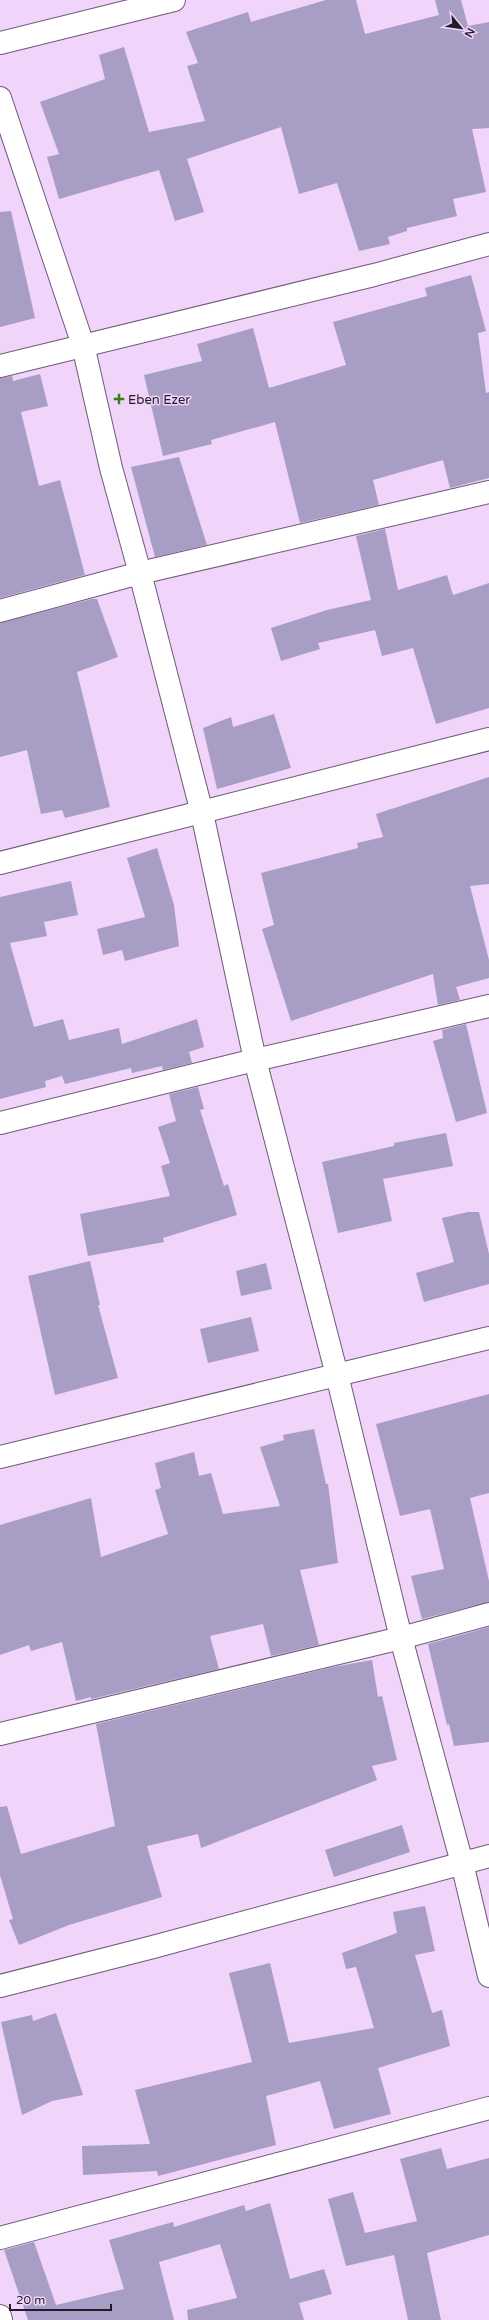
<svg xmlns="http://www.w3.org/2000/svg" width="489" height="2320" font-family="'Varela Round',sans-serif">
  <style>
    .building { fill: #a89dc5 }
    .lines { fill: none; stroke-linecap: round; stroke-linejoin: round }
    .minor-casing { stroke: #705878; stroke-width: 24 }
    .minor { stroke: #fff; stroke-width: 22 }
    .poi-dot { fill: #3b7b19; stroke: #f0d4fa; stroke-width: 1.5 }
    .labels { text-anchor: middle; stroke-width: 3; stroke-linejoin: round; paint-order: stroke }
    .poi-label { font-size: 13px; fill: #241a27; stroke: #f0d4fa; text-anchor: start }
  </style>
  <rect width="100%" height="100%" fill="#f0d4fa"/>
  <g class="building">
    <polygon points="326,0 356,0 365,34 439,15 435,0 461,0 468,26 489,22 489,128 472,129 486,192 453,199 457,216 407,228 407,231 388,237 390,244 359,251 337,183 299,194 281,127 187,159 204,212 175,221 159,170 59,199 47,157 59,154 40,102 105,79 99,55 124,47 149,132 205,121 187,66 198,63 186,32 248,12 251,22"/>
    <polygon points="11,211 35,318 0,327 0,212"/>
    <polygon points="471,275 486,331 478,333 486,393 489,392 489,478 450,488 443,460 373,480 379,505 300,523 275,422 211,440 212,444 163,456 144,375 202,361 197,344 253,328 269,388 346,365 333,322 427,296 425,288"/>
    <polygon points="40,374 48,406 21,412 39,486 60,480 85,575 0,598 0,378 12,376 13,381"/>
    <polygon points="179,457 207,545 155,557 131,467"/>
    <polygon points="385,529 398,590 447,575 453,595 489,583 489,708 436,724 413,648 382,656 375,630 318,643 320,649 281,661 271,628 327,610 371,600 356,536"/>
    <polygon points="92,599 97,599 118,657 77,672 110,807 65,818 62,810 41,814 27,750 0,757 0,623"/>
    <polygon points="274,714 291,768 217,789 203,728 231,717 233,727"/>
    <polygon points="489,777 489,884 470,886 489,960 489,978 456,987 460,1000 438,1005 433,974 291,1021 262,929 274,925 261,873 358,848 357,843 383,837 376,814"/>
    <polygon points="157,848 174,905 179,946 125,961 122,950 103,955 97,929 145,917 127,858"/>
    <polygon points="71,881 78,915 44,922 47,936 10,943 34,1027 63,1019 69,1040 119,1028 122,1044 197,1019 204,1047 189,1052 192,1063 163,1070 162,1066 132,1073 131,1068 65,1084 62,1076 45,1081 46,1087 0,1099 0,897"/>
    <polygon points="466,1024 487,1113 456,1122 433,1041 443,1038 442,1030"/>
    <polygon points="198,1087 204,1109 200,1110 224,1186 228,1184 237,1215 163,1238 164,1242 88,1256 80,1214 170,1196 161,1166 170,1163 158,1127 176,1121 169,1094"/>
    <polygon points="446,1133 453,1166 383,1179 392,1221 338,1233 322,1162 394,1146 394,1143"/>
    <polygon points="468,1212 479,1212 489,1254 489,1284 424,1302 416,1273 454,1262 442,1218"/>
    <polygon points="90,1261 100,1305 98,1305 118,1378 55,1395 28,1276"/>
    <polygon points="266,1263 272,1289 241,1296 236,1271"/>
    <polygon points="251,1317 259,1351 208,1363 200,1329"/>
    <polygon points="489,1394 489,1493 470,1498 489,1581 489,1602 422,1619 411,1576 444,1569 430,1509 400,1516 376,1424"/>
    <polygon points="314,1429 326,1484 328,1484 338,1563 300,1570 319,1645 271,1656 263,1624 210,1636 219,1669 91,1699 91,1697 76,1701 62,1642 31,1651 29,1645 0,1655 0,1525 91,1498 101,1557 168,1534 155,1490 161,1488 155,1463 194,1452 199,1476 211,1473 223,1514 280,1506 260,1447 284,1440 283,1435"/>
    <polygon points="489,1627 489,1742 454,1746 449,1724 447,1725 428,1644"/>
    <polygon points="372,1660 378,1697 382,1696 397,1760 372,1766 377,1780 201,1848 198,1834 147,1846 162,1897 69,1925 19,1945 9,1920 13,1919 0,1875 0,1807 7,1806 21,1854 115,1826 96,1724 333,1667"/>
    <polygon points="402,1825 410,1852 334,1877 325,1850"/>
    <polygon points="425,1906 435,1951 415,1955 432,2013 442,2010 450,2046 378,2068 391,2114 334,2129 320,2081 266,2096 276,2145 158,2176 157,2171 83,2175 82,2146 150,2144 135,2090 252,2062 229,1973 270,1963 289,2043 374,2028 356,1967 346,1969 342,1953 397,1933 393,1912"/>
    <polygon points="56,2013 83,2095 52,2101 22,2115 1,2022 32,2015 33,2021"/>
    <polygon points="441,2148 447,2169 489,2158 489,2235 427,2253 441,2320 408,2320 394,2255 346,2266 328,2199 353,2192 365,2233 417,2221 400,2159"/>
    <polygon points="270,2203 290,2279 324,2269 332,2294 299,2303 304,2320 188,2320 187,2310 237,2298 220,2244 159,2262 174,2320 28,2320 4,2250 34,2242 56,2305 124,2289 109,2240 173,2222 174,2227 244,2205 246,2211"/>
  </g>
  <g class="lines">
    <g class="minor-casing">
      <g id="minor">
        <polyline points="0,43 174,0"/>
        <polyline points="0,98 83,345 111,468 140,573 202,813 255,1060 337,1375 401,1638 462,1863 489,1976"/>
        <polyline points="0,366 374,275 489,244"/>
        <polyline points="0,611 140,573 489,492"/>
        <polyline points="0,863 489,739"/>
        <polyline points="0,1123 255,1060 489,1006"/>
        <polyline points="0,1457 489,1338"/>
        <polyline points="0,1734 401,1638 489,1614"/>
        <polyline points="0,1986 153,1947 489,1856"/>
        <polyline points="0,2238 489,2108"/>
        <polyline points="0,2316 1,2320"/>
      </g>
    </g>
    <use href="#minor" class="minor"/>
  </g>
  <path class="poi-dot" d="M117 393h4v4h4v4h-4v4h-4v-4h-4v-4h4z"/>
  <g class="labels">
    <g class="poi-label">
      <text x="128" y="404">Eben Ezer</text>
    </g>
  </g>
  <g transform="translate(461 28) rotate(119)" stroke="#f0d4fa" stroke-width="3" paint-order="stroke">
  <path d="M0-3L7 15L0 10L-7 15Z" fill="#241a27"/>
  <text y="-6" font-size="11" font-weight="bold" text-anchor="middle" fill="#241a27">N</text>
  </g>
  <path d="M10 2304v6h101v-6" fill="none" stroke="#241a27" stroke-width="2"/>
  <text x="16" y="2304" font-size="12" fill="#241a27" stroke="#f0d4fa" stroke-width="3" paint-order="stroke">20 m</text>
</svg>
